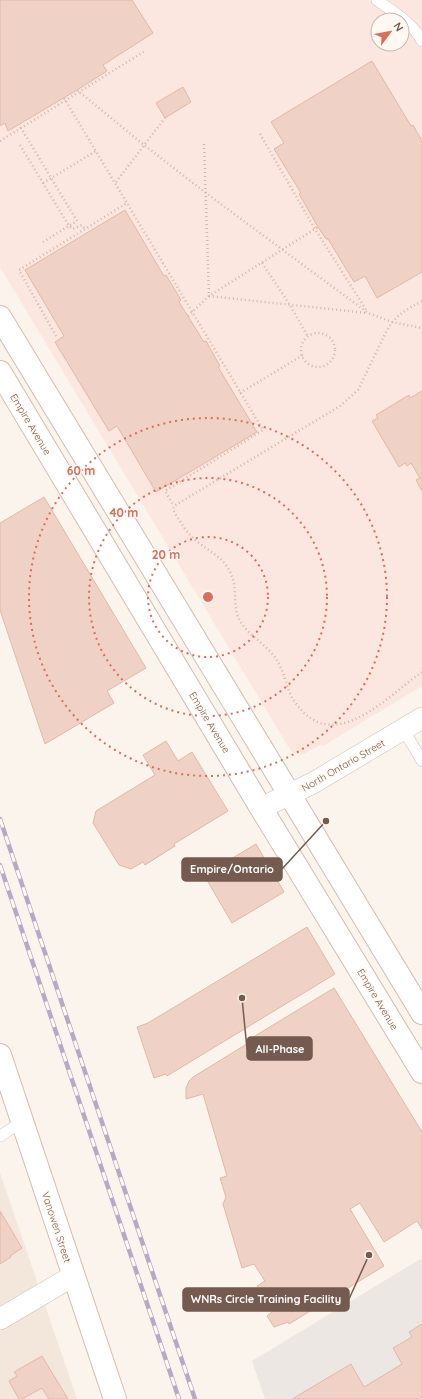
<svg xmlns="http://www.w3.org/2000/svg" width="422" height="1399" font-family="Quicksand,sans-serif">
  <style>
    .residential { fill: #f3e6da }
    .commercial { fill: #fbe6e0; fill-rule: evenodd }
    .industrial { fill: #ede7e4 }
    .building { fill: #efd2c5; stroke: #e0b8a7 }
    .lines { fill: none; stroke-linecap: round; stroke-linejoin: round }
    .service-casing { stroke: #cfbeb4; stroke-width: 12 }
    .minor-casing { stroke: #cfbeb4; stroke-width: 22 }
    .secondary-casing { stroke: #d2bdb2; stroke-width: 24 }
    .path { stroke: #d4b5a8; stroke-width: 2.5; stroke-dasharray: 1 3; stroke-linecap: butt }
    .service { stroke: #fff; stroke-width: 11 }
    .minor { stroke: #fff; stroke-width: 21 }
    .secondary { stroke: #fff; stroke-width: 22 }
    .rail-casing { stroke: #b6a9c6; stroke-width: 4.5 }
    .rail { stroke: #fef8f2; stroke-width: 3; stroke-dasharray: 9; stroke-linecap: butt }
    .ring { fill: none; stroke: #db6d5b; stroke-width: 2; stroke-dasharray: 2 4 }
    .labels { text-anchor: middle; stroke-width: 3; stroke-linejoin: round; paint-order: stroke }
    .street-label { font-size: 10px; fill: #755a50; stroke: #fef8f2 }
    .centre { fill: #db6d5b; stroke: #fef8f2; stroke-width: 2 }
    .ring-label { font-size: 12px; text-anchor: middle; font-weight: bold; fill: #db6d5b; stroke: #fef8f2; stroke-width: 3; stroke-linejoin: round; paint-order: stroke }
    .leader { fill: none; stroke: #755a50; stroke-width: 1.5 }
    .callout-dot { fill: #755a50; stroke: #fef8f2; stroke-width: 1.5 }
    .callout { fill: #755a50; stroke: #755a50; stroke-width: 1.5 }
    .callout-label { font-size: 11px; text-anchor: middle; font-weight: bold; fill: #fff }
  </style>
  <rect width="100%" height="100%" fill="#fbf4ec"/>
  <polygon class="residential" points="0,1173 77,1399 0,1399"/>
  <path class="commercial" d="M 0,0 L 422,0 L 422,686 L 323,746 L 322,744 L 302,755 L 296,754 L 291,751 L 0,267 ZM 378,20 L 402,20 L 402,44 L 378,44 Z"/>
  <polygon class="industrial" points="422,1258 422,1399 265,1399 252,1361"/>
  <g class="building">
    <polygon points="0,0 132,0 153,33 103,65 107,71 77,90 8,131 5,123 0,126"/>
    <polygon points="372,61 411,126 413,125 422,141 422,272 377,298 365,276 354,282 328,239 326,239 318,227 299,194 301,193 274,149 284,143 271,122"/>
    <polygon points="183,87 191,102 165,118 156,103"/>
    <polygon points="125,210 164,276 166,275 181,300 179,302 204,342 206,341 220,366 218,367 257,432 156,492 117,426 109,431 55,342 64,336 25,270"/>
    <polygon points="422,391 422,491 416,480 420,478 411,463 407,466 405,463 399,467 372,421 378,418 376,415 409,395 410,398"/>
    <polygon points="44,497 146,668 107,691 114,703 45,744 0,610 0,523"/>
    <polygon points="166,741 178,761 192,752 228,811 174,844 175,846 145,865 143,862 131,869 119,865 93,823 96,811 155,775 143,755"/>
    <polygon points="256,844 284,892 232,923 204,875"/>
    <polygon points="307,927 335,974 167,1076 166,1074 154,1078 137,1027 148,1023"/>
    <polygon points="334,988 422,1132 422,1229 417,1221 384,1242 360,1203 350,1209 384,1266 289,1324 288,1322 274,1327 267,1316 273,1311 257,1286 265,1281 254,1264 242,1268 223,1204 226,1197 220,1178 227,1176 203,1094 186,1099 186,1088 189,1081 193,1077 250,1042 250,1039"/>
    <polygon points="0,1211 22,1248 10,1256 11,1257 0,1264"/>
    <polygon points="422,1324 422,1397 418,1399 292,1399 351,1364 364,1387 402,1364 393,1348 412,1337 409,1332"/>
    <polygon points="42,1356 68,1399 49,1399 42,1388 22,1399 19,1399 9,1381 17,1376 14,1372"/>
  </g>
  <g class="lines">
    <g class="service-casing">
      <g id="service">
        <path d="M 377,0 C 393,12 413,23 422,41"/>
        <polyline points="403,729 422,761"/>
        <polyline points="0,1136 22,1122"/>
      </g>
    </g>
    <g class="minor-casing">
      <g id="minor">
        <polyline points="261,808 313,783 422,718"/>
        <polyline points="0,1319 73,1276"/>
      </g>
    </g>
    <g class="secondary-casing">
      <g id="secondary">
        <polyline points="0,317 422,1013"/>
        <polyline points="0,372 261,808 422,1072"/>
        <polyline points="0,1055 115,1399"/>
      </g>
    </g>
    <g class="path">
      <polyline points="77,90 144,145 206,193 368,313 392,322 422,328"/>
      <polyline points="64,98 263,430 165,491 174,506"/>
      <polyline points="260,134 315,229 367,311"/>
      <polyline points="0,141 21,128"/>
      <polyline points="204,144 209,296 367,313"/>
      <polyline points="20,145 69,226 73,229 82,225 85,229"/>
      <polyline points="116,182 165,118"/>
      <polyline points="43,183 96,151"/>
      <polyline points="43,242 77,221 21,128 145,51"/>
      <polyline points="262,263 290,305 308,337"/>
      <path d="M 422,301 C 406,310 397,314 387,330 L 358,390 L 340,406 L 174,506 L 173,510 C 179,519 184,529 192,537 C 205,550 224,556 231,574 C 238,589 232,607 240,621 C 251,639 272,647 280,666 C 286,677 287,692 295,702 C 333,758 387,696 422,672"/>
      <polyline points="188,316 209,296 318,227"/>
      <circle cx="318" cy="350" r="17"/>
      <polyline points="56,336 19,270 127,203"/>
      <polyline points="240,393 303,355"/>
    </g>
    <use href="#service" class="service"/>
    <use href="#minor" class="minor"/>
    <use href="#secondary" class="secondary"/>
    <g class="rail-casing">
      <g id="rail">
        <polyline points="0,819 195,1399"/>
        <polyline points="0,865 179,1399"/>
      </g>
    </g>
    <use href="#rail" class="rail"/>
  </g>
  <g class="ring">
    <circle cx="208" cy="597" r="60"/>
    <circle cx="208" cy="597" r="119"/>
    <circle cx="208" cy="597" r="179"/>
  </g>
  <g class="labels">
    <g class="street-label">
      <text transform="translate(31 424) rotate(59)" y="4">Empire Avenue</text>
      <text transform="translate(210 722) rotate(59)" y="4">Empire Avenue</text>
      <text transform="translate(343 765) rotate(-30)" y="4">North Ontario Street</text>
      <text transform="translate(378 999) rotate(59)" y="4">Empire Avenue</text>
      <text transform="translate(57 1227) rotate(72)" y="4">Vanowen Street</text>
    </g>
  </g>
  <circle cx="208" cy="597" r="6" class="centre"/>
  <g class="ring-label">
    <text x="81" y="475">60 m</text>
    <text x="124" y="517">40 m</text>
    <text x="166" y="559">20 m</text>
  </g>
  <path class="leader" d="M326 821L282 869M242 998L247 1049M369 1255L349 1299"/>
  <g class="callout-dot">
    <circle cx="326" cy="821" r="4"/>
    <circle cx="242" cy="998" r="4"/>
    <circle cx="369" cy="1255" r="4"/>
  </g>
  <g class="callout">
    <rect x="182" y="858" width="100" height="23" rx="4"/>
    <rect x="247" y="1037" width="65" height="23" rx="4"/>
    <rect x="183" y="1288" width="166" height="23" rx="4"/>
  </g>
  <g class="callout-label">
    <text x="232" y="873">Empire/Ontario</text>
    <text x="280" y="1053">All-Phase</text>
    <text x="266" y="1303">WNRs Circle Training Facility</text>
  </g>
  <g transform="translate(390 32) rotate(58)"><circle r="19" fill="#fef8f2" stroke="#c7b9b1"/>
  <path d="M0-3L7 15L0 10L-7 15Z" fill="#db6d5b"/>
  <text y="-6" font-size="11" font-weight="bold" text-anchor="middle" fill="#755a50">N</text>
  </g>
</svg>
